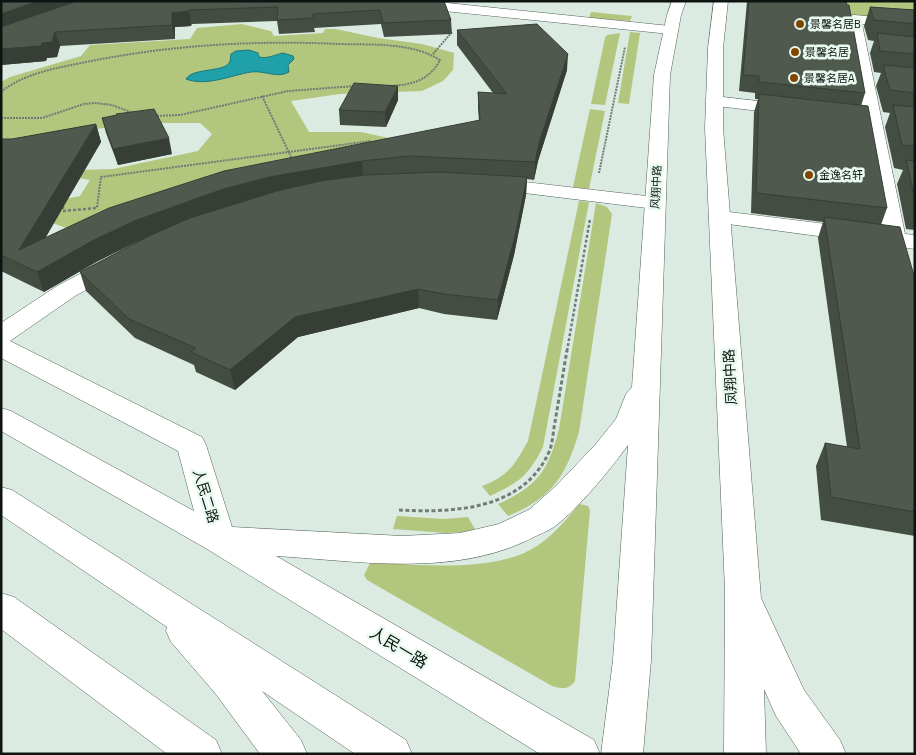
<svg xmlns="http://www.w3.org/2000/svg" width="916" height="755" font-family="'Titillium Web','Noto Sans SC',sans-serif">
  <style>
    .green { fill: #b3c67d }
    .water { fill: #20a1aa; stroke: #1b777c }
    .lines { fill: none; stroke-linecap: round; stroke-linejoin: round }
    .minor-casing { stroke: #526159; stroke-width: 1 }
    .major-casing { stroke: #526159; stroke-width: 1 }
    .path-far2 { stroke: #717c76; stroke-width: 2; stroke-dasharray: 2 1; stroke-linecap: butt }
    .path-far1 { stroke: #717c76; stroke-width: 2.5; stroke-dasharray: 3 2; stroke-linecap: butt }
    .path { stroke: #717c76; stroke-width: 3; stroke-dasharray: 4 2.5; stroke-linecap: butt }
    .minor { fill: #fff; fill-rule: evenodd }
    .major { fill: #fff; fill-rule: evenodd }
    .wall { fill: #444d42 }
    .shaded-wall { fill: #373e36 }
    .building { fill: #4f594d; stroke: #373e36 }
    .poi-dot { fill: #824500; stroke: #e8f9ef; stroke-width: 2 }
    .labels { text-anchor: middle; stroke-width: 5; stroke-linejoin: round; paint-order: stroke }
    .far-poi-label { font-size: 11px; fill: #0e1411; stroke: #e8f9ef; text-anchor: start }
    .far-street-label { font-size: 11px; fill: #0e1411; stroke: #e8f9ef }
    .street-label { font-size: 14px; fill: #0e1411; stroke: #e8f9ef }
    .near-street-label { font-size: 16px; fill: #0e1411; stroke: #e8f9ef }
  </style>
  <rect width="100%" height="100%" fill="#dbebe2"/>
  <g class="green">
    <polygon points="748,1 915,1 915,20 841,14"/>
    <polygon points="591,12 632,16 630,21 589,18"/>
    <polygon points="242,24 271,31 274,36 323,33 325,29 336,29 378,38 422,44 454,53 453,70 443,81 422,91 340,94 291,101 309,132 361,132 407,142 85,235 15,209 80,196 90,180 68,176 81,170 113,169 198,151 212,134 200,123 159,123 94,129 1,151 1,82 10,77 81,56 90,45 190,39 197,28"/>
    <polygon points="630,32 640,33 629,104 618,103"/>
    <polygon points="620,33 605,105 591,104 605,38 607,35"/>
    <polygon points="590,109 605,111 589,189 573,187"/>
    <path d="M 579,201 L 589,202 L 543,447 C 528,476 520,482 490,496 L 482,486 C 508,477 515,464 528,441 Z"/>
    <path d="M 596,203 L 607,207 L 612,214 L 579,432 C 566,476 552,498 508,516 L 498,504 C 538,486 548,471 559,429 Z"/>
    <path d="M 579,504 L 588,506 L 590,510 L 575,681 C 569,690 562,689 552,686 L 367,580 L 364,575 L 370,563 C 386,559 400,565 415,565 C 449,566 489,567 522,554 C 546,544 563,524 579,504 Z"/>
    <polygon points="397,516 443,519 468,517 476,531 446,533 393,529"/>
  </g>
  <path class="water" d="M 249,50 L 258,53 L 259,57 C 268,59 274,55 283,53 L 293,56 L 294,59 L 288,65 L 289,72 C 277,79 265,70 251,72 C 232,75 206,87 186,79 C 193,67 227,73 230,61 C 231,59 230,56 231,54 L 236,51 Z"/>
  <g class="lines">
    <g class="minor-casing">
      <g id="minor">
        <polygon points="378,1 428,1 670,26 675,27 677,30 675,33 670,34 385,5"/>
        <polygon points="854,15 915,20 915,28 862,24 905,234 915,235 915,249 713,222 710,217 713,212 721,211 882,231 847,19 849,16"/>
        <polygon points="714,96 794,105 800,106 803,110 800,114 794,115 708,105 705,101 708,97"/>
        <polygon points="490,178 655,197 662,199 666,203 662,207 655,209 483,188 480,184 483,180"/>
        <polygon points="116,257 124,259 128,264 124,269 75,296 10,341 1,343 1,323 57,286 108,259"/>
      </g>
    </g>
    <g class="major-casing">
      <g id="major">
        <path d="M 672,1 L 686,1 L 681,15 L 670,75 L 651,660 L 643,754 L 601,754 L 613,660 L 628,445 C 609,471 579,508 554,527 C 548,531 540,534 534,537 C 455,578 360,561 276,556 L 594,740 L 600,754 L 540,754 L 207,549 L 1,431 L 1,408 L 11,411 L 194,511 L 178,451 L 1,358 L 1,339 L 10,341 L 202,437 L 206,445 L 232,527 L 402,536 L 460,533 L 499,524 L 530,509 L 556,486 L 595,445 L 616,419 L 626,394 L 632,387 L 654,75 L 667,15 Z"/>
        <polygon points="714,1 728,1 723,48 723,128 761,598 804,690 840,740 846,754 801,754 776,716 764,689 766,754 724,754 725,590 705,128 708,48"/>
        <polygon points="1,487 12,490 406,740 412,754 355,754 262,691 301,740 307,754 260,754 215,693 171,642 166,631 167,627 1,515"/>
        <polygon points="1,593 14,597 216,740 222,754 167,754 1,629"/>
      </g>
    </g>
    <g class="path-far2">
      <polyline points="433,54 452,32"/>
      <path d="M 1,92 C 24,73 57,68 86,62 C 170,45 255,40 340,44 C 373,45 411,42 440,60 C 429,81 411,85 389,86"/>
      <polyline points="262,96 293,161"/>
      <polyline points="154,116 180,115 288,91 355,86"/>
      <polyline points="1,118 42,118 84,104 95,103 112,105 133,113"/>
      <polyline points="599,173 625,47"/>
      <polyline points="63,205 63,207"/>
      <polyline points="97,207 101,177 371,141"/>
    </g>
    <g class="path-far1">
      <polyline points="63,206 63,211 97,208 97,206"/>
      <polyline points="567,351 590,219"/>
    </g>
    <path class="path" d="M 399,510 C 454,513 523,510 549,452 C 553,443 553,431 555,422 C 559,398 563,374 567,350"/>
    <use href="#minor" class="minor"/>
    <use href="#major" class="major"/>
  </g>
  <g class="wall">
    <polygon points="1,1 444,1 451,20 452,34 384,37 381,24 314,28 315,32 279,34 277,21 192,24 191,26 175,27 175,39 60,46 57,57 47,58 46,61 1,65"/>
    <polygon points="747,1 846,1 865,93 861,106 887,208 881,225 915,279 915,536 821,520 816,466 825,443 847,447 818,238 823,222 751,213 754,112 758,99 755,99 755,93 739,91"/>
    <polygon points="870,7 915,10 915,230 906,229 897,184 903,170 894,168 885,127 890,113 883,112 876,86 881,73 874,72 870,53 874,41 868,40 864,26"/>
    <polygon points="457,30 567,70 538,161 534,180 527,179 526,195 514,255 497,320 444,314 419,308 298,337 235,390 196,372 194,365 135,338 86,291 80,272 141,240 98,261 44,292 1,271 1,139 12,139 96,124 101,142 45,238 479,121 478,109 478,92 493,93 457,45"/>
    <polygon points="398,100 386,127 340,125 339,110"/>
    <polygon points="102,118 172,154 118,165 106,133"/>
  </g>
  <g class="shaded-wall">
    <polygon points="39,1 97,1 1,30 1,14"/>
    <polygon points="189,10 191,26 175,27 175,39 172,25 172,13"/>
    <polygon points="55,32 60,46 57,57 47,58 46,61 1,65 1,49 42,43"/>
    <polygon points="568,54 567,70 538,161 534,180 535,162 539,143"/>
    <polygon points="398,86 398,100 386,127 385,112"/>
    <polygon points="96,124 101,142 28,268 19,250"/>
    <polygon points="169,138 172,154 118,165 113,149"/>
    <polygon points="362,161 363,178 140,240 98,261 44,292 37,272 92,241 134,221 223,189 269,177"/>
    <polygon points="527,177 526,195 514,255 497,320 498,300"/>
    <polygon points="418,289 419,308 298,337 235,390 230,370 295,317"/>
  </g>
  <g class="building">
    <polygon points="1,1 39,1 1,14"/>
    <polygon points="77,1 444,1 451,20 383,23 380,10 313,14 313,18 277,20 278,7 189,10 189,11 172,13 172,25 55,32 52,42 42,43 41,46 1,49 1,27"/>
    <polygon points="749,1 846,1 847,5 849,5 865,93 759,82 759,76 743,75"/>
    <polygon points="870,7 915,10 915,24 874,20"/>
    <polygon points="537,24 568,54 539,143 535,162 409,156 362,161 269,177 223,189 134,221 92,241 37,272 1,255 1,139 12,139 96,124 19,250 109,208 224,171 480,120 478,92 507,94 457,30"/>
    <polygon points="877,33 915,37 915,54 880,51"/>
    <polygon points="883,65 915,68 915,93 890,90"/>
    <polygon points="354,83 398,86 385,112 339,110"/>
    <polygon points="759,94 868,106 887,208 756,193"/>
    <polygon points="893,105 915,107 915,146 902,145"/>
    <polygon points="154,109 169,138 113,149 102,118 117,115 116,114"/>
    <polygon points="906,160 915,161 915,199"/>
    <polygon points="440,172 527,177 515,236 498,300 444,294 418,289 295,317 230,370 191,352 196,348 129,319 80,272 149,236 190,218 277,191 321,181 365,175"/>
    <polygon points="824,217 900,227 915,279 915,512 831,497 825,443 860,449"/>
  </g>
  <g class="poi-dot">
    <circle cx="800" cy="24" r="5"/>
    <circle cx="795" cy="52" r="5"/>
    <circle cx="794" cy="78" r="5"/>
    <circle cx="809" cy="175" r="5"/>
  </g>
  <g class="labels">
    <g class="far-poi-label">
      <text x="810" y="28">景馨名居B</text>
      <text x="805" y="56">景馨名居</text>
      <text x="804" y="82">景馨名居A</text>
      <text x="819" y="179">金逸名轩</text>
    </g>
    <g class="far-street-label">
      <text transform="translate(656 187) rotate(-87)" y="4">风翔中路</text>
    </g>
    <g class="street-label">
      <text transform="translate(730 377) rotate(-93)" y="5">凤翔中路</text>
      <text transform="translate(206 496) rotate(73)" y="5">人民二路</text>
    </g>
    <g class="near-street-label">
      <text transform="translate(399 647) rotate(31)" y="6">人民一路</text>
    </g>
  </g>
  <rect width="916" height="755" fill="none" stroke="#0e1411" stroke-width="5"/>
</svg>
